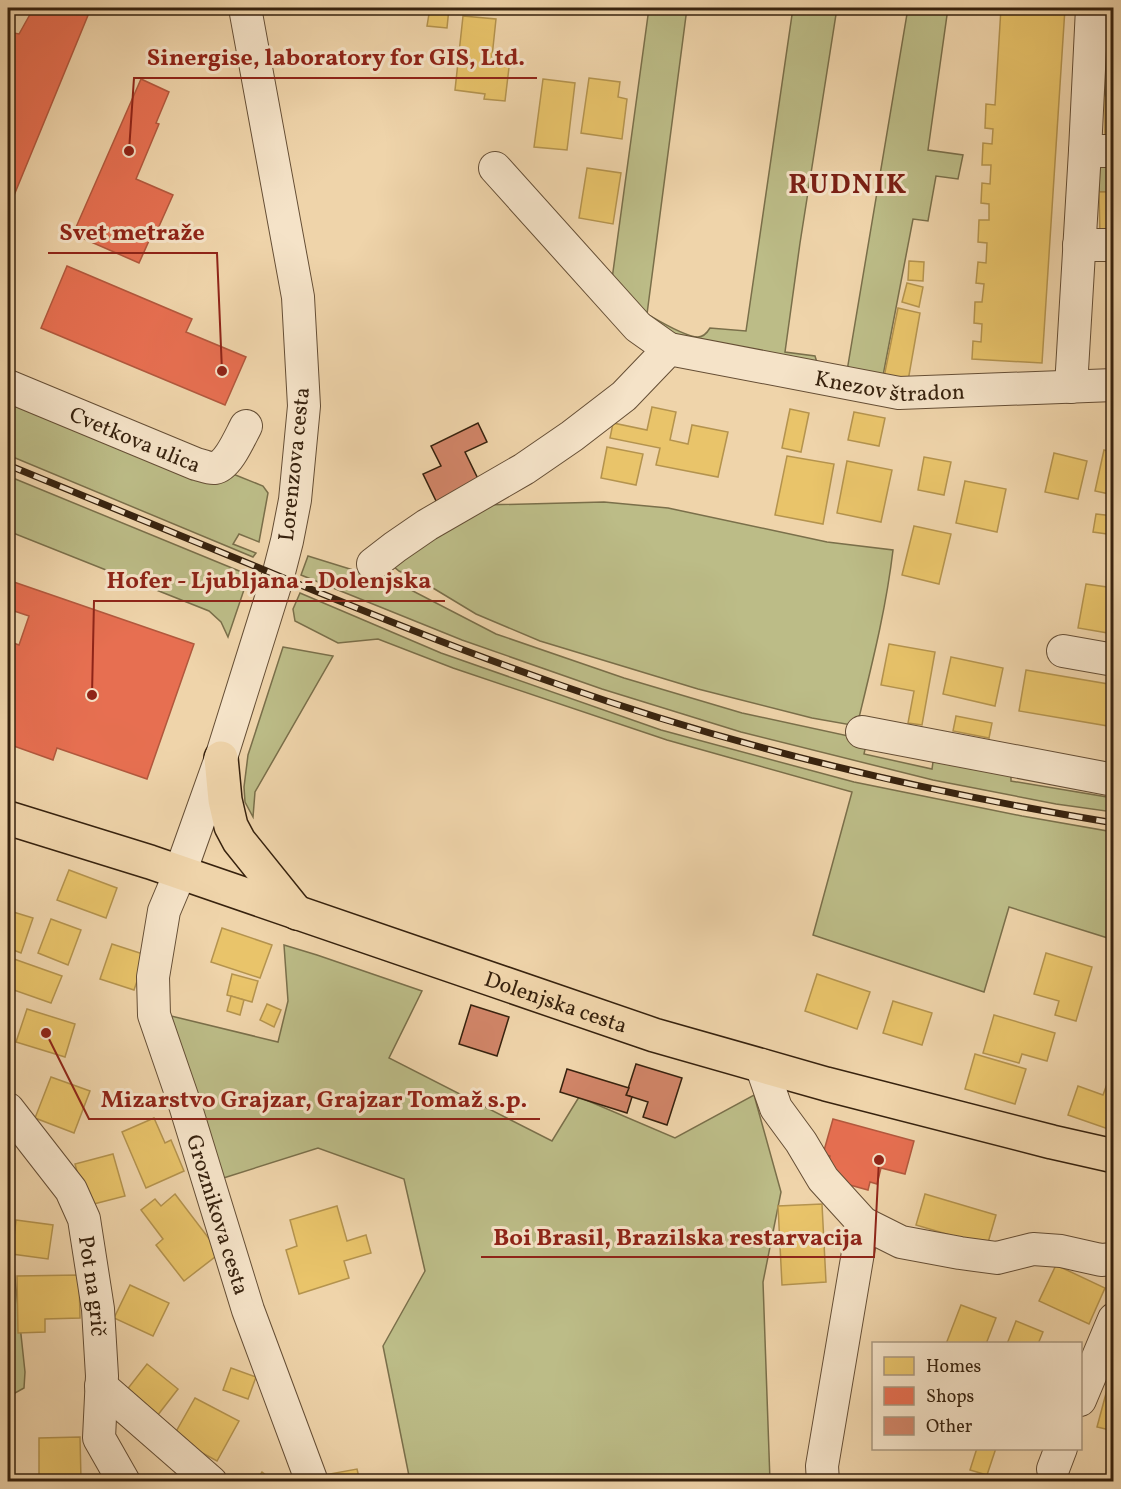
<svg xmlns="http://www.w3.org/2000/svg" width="1121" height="1489" font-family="Vollkorn,serif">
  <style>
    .green { fill: #bcbc87; stroke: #7a6f4a; stroke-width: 1.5 }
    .homes { fill: #e9c46a; stroke: #b4934e; stroke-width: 1.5 }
    .shops { fill: #e76f51; stroke: #b2583d; stroke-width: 1.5 }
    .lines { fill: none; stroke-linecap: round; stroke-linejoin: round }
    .stream { stroke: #737b6f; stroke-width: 7 }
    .building { fill: #d18568; stroke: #37220e; stroke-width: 1.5 }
    .minor-casing { stroke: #654e35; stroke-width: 34 }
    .major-casing { stroke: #37220e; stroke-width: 36 }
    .minor { stroke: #f5e3c8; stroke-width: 32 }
    .major { stroke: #efd4aa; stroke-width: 33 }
    .rail-casing { stroke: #37220e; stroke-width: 7 }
    .rail { stroke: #f5e3c8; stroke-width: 4.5; stroke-dasharray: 14; stroke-linecap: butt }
    .labels { text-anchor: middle; stroke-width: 6; stroke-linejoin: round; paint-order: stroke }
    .street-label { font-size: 22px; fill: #37220e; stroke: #f5e3c8 }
    .district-label { font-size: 28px; font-weight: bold; letter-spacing: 1.5px; fill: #7a1f14; stroke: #f5e3c8 }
    .leader { fill: none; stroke: #8f2418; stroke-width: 2 }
    .callout-dot { fill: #8f2418; stroke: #f5e3c8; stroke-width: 2 }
    .callout-label { font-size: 24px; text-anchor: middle; font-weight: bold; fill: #8f2418; stroke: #f5e3c8; stroke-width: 6; stroke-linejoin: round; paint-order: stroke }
  </style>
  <rect width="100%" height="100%" fill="#efd4aa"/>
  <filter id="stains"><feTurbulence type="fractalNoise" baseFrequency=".00333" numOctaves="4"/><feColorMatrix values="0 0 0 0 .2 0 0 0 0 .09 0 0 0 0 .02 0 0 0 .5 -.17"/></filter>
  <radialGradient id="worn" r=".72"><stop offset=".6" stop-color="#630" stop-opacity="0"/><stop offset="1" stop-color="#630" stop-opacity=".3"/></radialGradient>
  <g class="green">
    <path d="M 649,8 L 687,8 L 647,314 C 659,321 685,337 698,337 C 703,337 707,333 710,328 L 746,331 L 793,8 L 837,8 L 800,243 L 785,352 L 815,356 L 818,366 L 676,338 L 652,325 L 612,279 Z"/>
    <polygon points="908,8 948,8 928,150 963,155 958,179 936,176 928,221 913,219 882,381 847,371"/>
    <polygon points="1113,61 1113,96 1105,96 1103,67"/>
    <polygon points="1113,156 1113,192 1099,192 1099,163"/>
    <polygon points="8,400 233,474 263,486 268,493 259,542 239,534 233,544 256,553 253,557 8,455"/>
    <polygon points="8,476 249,575 228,637 221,622 209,611 8,531"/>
    <path d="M 604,502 L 668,508 L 827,542 L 893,550 C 886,610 871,668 857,726 L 812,718 L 698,689 L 540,641 L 476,614 L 428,585 L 399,571 L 393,566 L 484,505 Z"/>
    <polygon points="308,556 366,574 384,576 496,634 624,678 742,713 867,740 864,754 932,769 934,755 1011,769 1011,781 1113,798 1113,812 1056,804 933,780 741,732 602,689 462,640 301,575"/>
    <polygon points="300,593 441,653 661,730 854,782 1022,816 1113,832 1114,932 1111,939 1009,907 984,992 813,935 852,792 667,740 453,668 378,639 338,643 295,621 293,609"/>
    <polygon points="283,647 333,656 255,792 253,817 245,802 244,787 248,755"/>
    <polygon points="284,945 317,955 422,991 389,1058 552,1141 579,1097 675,1138 754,1095 781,1192 763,1282 770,1481 410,1481 383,1346 425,1271 404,1179 318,1148 214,1181 163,1014 278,1042 288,1001"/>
    <polygon points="8,1239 11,1241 25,1372 24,1388 8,1397"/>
  </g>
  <g class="homes">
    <polygon points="430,8 449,8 447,28 427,26"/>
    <polygon points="503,8 525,8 525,11"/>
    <polygon points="1001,8 1065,8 1042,363 972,359 973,341 981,342 982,324 974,323 975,302 982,302 984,284 976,283 978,262 986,263 987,243 978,242 979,220 989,220 989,204 981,203 982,183 990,184 991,165 982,165 983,143 992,144 993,129 985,128 986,104 995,105"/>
    <polygon points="1111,8 1114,8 1114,44 1112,44"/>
    <polygon points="463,16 496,19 492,57 510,59 505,101 484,99 485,94 455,90"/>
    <polygon points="589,78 620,82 618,97 627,99 622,139 581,133"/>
    <polygon points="543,79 575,83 567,150 534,147"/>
    <rect x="1105" y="96" width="9" height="44"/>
    <polygon points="587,168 621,173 613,224 579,218"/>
    <polygon points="1099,192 1114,192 1114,236 1100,237"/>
    <polygon points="909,261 924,262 923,281 908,280"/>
    <polygon points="907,283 923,287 919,307 902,302"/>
    <polygon points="898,308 920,313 908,381 884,377"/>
    <polygon points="652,407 676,412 670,440 688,444 692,425 728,432 718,477 656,465 660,448 610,438 613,423 647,430"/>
    <polygon points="790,409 809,413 801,452 782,448"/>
    <polygon points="854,412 885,418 879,446 848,440"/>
    <polygon points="607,447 643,454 636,485 601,478"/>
    <polygon points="1104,450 1114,452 1114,495 1095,491"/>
    <polygon points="1054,453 1087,461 1078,499 1045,492"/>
    <polygon points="787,456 834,464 823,524 775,515"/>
    <polygon points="924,457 951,462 944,495 918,490"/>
    <polygon points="847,461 892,470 881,522 837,513"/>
    <polygon points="965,481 1006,489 997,532 956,523"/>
    <polygon points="1096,514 1114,516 1114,535 1093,532"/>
    <polygon points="914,526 951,534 939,584 902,575"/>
    <polygon points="1086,584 1114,588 1114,634 1078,628"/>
    <polygon points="889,644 935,652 922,725 908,723 914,691 881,685"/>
    <polygon points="951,657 1003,668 995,706 943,694"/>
    <polygon points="1026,670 1114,685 1114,727 1019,711"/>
    <polygon points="956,716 992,723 989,738 953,731"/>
    <polygon points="69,870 117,888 106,918 57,900"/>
    <polygon points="10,911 33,918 21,953 8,948 8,919"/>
    <polygon points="51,919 81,930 68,965 38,953"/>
    <polygon points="222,928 272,945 260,978 211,962"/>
    <polygon points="112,944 146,955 134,990 100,979"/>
    <polygon points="1046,953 1092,967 1076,1021 1055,1015 1059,1001 1034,994"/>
    <polygon points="8,957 14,959 8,978"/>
    <polygon points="14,959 62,976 51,1003 8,988 8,978"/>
    <polygon points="232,974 258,981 252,1002 227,995"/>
    <polygon points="817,974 870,992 857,1029 805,1011"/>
    <polygon points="231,996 244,1000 240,1015 227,1011"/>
    <polygon points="893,1001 932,1013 922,1045 883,1033"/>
    <polygon points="267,1004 281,1010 274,1027 260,1020"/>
    <polygon points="27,1009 75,1024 65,1057 16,1042"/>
    <polygon points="994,1015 1055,1033 1047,1061 1022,1054 1019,1063 983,1053"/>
    <polygon points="975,1054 1026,1069 1015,1104 965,1089"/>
    <polygon points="51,1077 90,1091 74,1133 35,1118"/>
    <polygon points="1107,1084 1114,1087 1114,1131 1068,1115 1078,1086 1103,1095"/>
    <polygon points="154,1118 165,1143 171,1140 184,1171 146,1188 122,1132"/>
    <polygon points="113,1154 125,1196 86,1206 75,1164"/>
    <polygon points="175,1194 220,1253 184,1281 156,1245 163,1239 141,1210 155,1199 161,1206"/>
    <polygon points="925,1194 996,1215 987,1246 916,1225"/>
    <polygon points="822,1204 826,1282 782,1285 778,1206"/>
    <polygon points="337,1206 347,1241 366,1235 371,1253 344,1261 349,1278 299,1294 286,1250 297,1246 290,1220"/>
    <polygon points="16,1220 53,1225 48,1259 12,1254"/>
    <polygon points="1056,1265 1105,1288 1089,1324 1039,1301"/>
    <polygon points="79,1275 80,1318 45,1319 45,1332 18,1333 17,1276"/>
    <polygon points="130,1285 169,1303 153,1336 114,1318"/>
    <polygon points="961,1305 996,1318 986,1344 946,1344"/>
    <polygon points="1016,1321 1043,1332 1038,1344 1007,1344"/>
    <polygon points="147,1364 178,1389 154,1420 122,1396"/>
    <polygon points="231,1368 256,1377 248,1399 223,1390"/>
    <polygon points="1108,1386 1114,1388 1114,1431 1097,1427"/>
    <polygon points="195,1398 239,1421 217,1461 173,1437"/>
    <polygon points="80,1437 81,1480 39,1481 39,1438"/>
    <polygon points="977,1448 996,1448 987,1475 970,1470"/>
    <polygon points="357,1469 360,1482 325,1482 324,1475"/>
    <polygon points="262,1472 275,1482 255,1482"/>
    <polygon points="144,1476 161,1482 142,1482"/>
  </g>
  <g class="shops">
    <polygon points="36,8 91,8 8,210 8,35 9,32 19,34 33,9"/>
    <polygon points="141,79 169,92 156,123 159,124 136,179 173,195 156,233 153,232 139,263 73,234"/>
    <polygon points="67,266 192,319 186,332 246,357 225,405 41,328"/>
    <polygon points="8,580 194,644 147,779 57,748 53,760 8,744 8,641 19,645 29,616 8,609"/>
    <polygon points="833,1119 914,1141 905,1174 881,1168 877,1184 870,1182 868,1190 832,1180 826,1172 830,1156 823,1154"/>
  </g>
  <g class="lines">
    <polyline class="stream" points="8,10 10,8"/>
  </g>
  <g class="building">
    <polygon points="478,423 487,442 465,452 481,485 438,505 423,474 441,466 431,446"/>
    <polygon points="471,1005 509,1017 497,1056 459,1044"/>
    <polygon points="636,1064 682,1078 667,1125 643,1117 648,1102 626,1095"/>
    <polygon points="567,1069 629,1088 626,1095 632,1097 627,1113 560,1092"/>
  </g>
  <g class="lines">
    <g class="minor-casing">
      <g id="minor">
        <path id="s1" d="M 245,8 L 298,297 L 304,406 L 295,500 L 287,541 L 278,576 L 221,758 L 180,873 L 164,911 L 153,977 L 154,1015 L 185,1105 L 248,1310 L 312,1482"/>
        <polyline points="1085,151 1114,151"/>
        <polyline points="495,168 638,327 669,349"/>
        <polyline points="1079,245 1114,245"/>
        <path id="s2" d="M 8,386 L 196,464 C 202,465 209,469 215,468 C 228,466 240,437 246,426"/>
        <polyline points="1071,387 1085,151 1092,8"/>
        <path id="s3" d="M 373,564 L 395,547 L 427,525 L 524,469 L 572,436 L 624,396 L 669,349 L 899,393 L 1114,385"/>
        <polyline points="1063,651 1114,660"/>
        <polyline points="862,732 1114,780"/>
        <polyline points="761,1065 776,1108 801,1142 823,1179 863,1223 901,1242 960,1253 997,1258 1033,1249 1061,1251 1101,1260 1114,1259"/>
        <path id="s4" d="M 8,1109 L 71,1190 L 84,1219 L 98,1309 L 102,1376 L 99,1438 L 124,1482"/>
        <polyline points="101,1386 211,1482"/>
        <polyline points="1080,1400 1114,1319"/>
        <polyline points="1053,1469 1061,1448"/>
        <polyline points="823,1482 822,1466 863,1223"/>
      </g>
    </g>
    <g class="major-casing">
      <g id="major">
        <polyline points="221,758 225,800 231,826 239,841 297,913"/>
        <path id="s5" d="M 8,818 L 150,862 L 654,1035 L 826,1084 L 1052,1142 L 1114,1156"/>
      </g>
    </g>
    <use href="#minor" class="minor"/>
    <use href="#major" class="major"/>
    <g class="rail-casing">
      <path id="rail" d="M 8,465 C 91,499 174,533 257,567 C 356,608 456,649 557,684 C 738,748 925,792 1114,823"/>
    </g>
    <use href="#rail" class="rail"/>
  </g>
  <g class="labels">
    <g class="street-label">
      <text dy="8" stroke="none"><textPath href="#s3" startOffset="592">Knezov štradon</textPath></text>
      <text dy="8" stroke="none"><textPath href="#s2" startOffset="138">Cvetkova ulica</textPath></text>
      <text transform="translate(293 464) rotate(-84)" y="8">Lorenzova cesta</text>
      <text dy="8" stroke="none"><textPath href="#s5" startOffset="578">Dolenjska cesta</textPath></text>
      <text dy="8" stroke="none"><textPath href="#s1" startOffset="1244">Groznikova cesta</textPath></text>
      <text dy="8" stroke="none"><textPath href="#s4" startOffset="202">Pot na grič</textPath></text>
    </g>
    <g class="district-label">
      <text x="848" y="193">RUDNIK</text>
    </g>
  </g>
  <path class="leader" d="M129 151L134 78H537M222 371L217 253H48M92 695L94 601H445M46 1033L89 1119H540M879 1160L874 1257H481"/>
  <g class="callout-dot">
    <circle cx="129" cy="151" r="6"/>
    <circle cx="222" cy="371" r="6"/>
    <circle cx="92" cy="695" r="6"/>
    <circle cx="46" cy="1033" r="6"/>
    <circle cx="879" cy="1160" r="6"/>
  </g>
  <g class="callout-label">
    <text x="336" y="65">Sinergise, laboratory for GIS, Ltd.</text>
    <text x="132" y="240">Svet metraže</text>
    <text x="269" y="588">Hofer - Ljubljana - Dolenjska</text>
    <text x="314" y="1107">Mizarstvo Grajzar, Grajzar Tomaž s.p.</text>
    <text x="678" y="1245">Boi Brasil, Brazilska restarvacija</text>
  </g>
  <rect width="1121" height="1489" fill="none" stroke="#efd4aa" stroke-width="30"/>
  <rect x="9" y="9" width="1103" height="1471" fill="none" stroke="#37220e" stroke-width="3"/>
  <rect x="15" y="15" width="1091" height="1459" fill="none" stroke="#37220e" stroke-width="1.5"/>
  <rect x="872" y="1342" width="210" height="108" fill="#f5e3c8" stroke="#a9967e" stroke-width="1.5"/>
  <rect x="884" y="1357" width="30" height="18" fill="#e9c46a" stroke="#a9967e" stroke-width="1.5"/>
  <text x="926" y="1372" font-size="18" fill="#37220e">Homes</text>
  <rect x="884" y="1387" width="30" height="18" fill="#e76f51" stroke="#a9967e" stroke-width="1.5"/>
  <text x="926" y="1402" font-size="18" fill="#37220e">Shops</text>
  <rect x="884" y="1417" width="30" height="18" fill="#d18568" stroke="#a9967e" stroke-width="1.5"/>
  <text x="926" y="1432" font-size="18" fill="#37220e">Other</text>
  <rect width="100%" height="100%" filter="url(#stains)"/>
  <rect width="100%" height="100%" fill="url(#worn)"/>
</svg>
